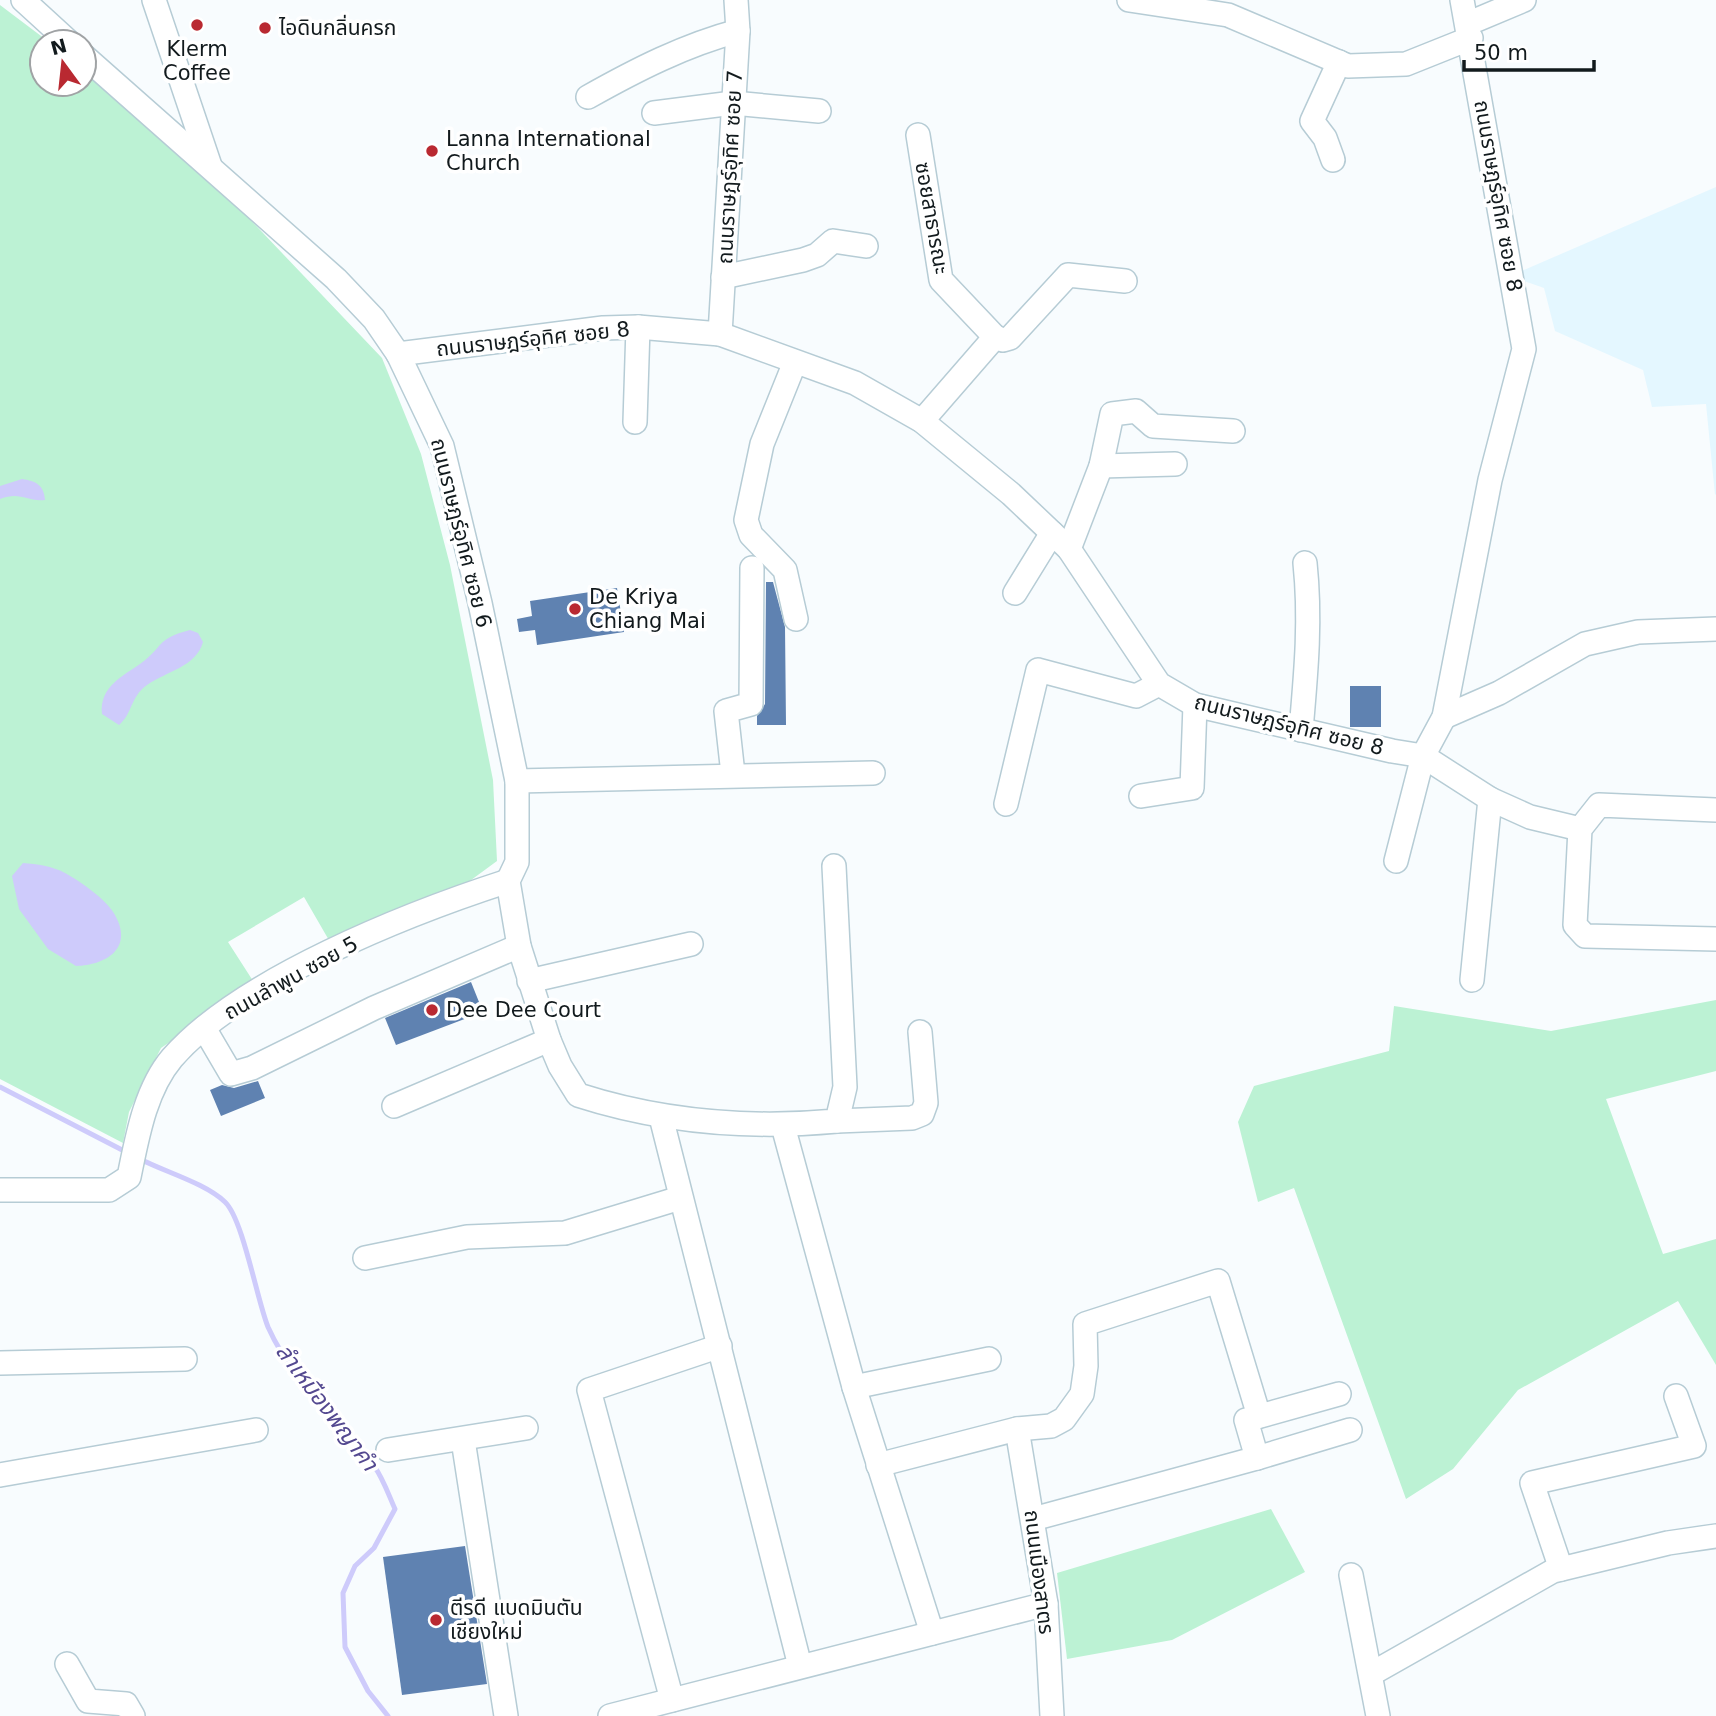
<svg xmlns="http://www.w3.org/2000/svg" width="1716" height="1716" font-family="'DejaVu Sans','Noto Sans Thai',sans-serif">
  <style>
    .built { fill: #e4f7ff }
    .green { fill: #bcf2d4 }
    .water { fill: #cecbfb }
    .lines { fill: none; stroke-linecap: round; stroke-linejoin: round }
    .stream { stroke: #cecbfb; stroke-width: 5 }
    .building { fill: #5f82b1 }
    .minor-casing { stroke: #b6ccd5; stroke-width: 26 }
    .minor { stroke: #fff; stroke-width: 23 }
    .poi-dot { fill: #b92931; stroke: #fff; stroke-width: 2.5 }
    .labels { text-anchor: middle; stroke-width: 7; stroke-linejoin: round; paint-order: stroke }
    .poi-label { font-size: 21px; fill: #121a1d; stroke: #fff; text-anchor: start }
    .street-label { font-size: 21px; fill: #121a1d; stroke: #fff }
    .water-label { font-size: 23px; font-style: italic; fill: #544990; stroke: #fff }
  </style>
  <rect width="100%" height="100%" fill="#f8fcfe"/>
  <polygon class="built" points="1716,187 1716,494 1715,495 1706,404 1652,407 1643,370 1555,331 1544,288 1510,276"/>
  <g class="green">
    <polygon points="0,5 49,42 42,42 42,84 84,84 84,69 243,212 382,358 421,454 450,565 493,780 497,861 467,883 330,942 304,897 228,942 255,984 161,1048 129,1112 123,1143 0,1079"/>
    <polygon points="1716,1000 1716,1071 1606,1099 1663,1254 1716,1239 1716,1365 1678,1301 1518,1390 1453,1469 1406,1499 1294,1188 1258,1202 1238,1122 1254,1086 1389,1051 1394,1006 1551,1031"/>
    <polygon points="1271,1509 1305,1572 1172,1640 1067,1659 1057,1573"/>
  </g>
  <g class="water">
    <path d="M 22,479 C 36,481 44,485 45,500 C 26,502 21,491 0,499 L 0,486 Z"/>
    <path d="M 190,630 L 198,633 L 203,642 C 196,667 167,671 147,685 C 130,697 133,713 119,725 L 102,714 C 99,687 123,676 140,664 C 164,647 155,639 190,630 Z"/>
    <path d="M 23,863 C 37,864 52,866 65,873 C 81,882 106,899 115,915 C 134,949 105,965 76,966 L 48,949 L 19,909 L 12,876 Z"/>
  </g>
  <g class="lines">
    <g class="stream">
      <polyline points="0,1087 128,1153"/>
      <path d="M 140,1159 C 165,1172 205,1183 225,1202 C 243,1219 257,1300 268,1327 C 292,1381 339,1421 374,1466 C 383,1478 389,1496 395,1509 L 374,1548 L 355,1566 L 343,1593 L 345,1647 L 368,1691 L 388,1716"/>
    </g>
  </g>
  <g class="building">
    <polygon points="766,582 773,582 785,627 786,725 757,725 757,716 765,704"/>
    <polygon points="617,588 624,632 537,645 535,630 519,632 517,619 532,616 530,601"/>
    <rect x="1350" y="686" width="31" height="41"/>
    <polygon points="471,982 483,1012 396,1045 385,1018"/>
    <polygon points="258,1081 265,1098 221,1116 210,1090 222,1085 234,1088"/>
    <polygon points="465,1546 487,1684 402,1695 383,1557"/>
  </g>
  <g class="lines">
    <g class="minor-casing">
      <g id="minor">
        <polyline points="23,0 69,42"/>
        <polyline points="154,0 210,166"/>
        <polyline points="1129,0 1228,15 1348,66 1406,64 1471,38"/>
        <polyline points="1467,24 1524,0"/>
        <path d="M 84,56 L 336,279 L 374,319 L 398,354 L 442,446 L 480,603 L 517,781 L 517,862 L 508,881 L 519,946 L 549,1040 L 560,1066 L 578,1095 C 662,1122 750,1129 837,1121 L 845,1087 L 834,866"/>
        <path d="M 588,97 C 636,70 685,45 738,31"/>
        <polyline points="654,113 733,103 819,111"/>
        <polyline points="918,135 941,280 995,337 922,421"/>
        <polyline points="1333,160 1325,138 1312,121 1339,62"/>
        <polyline points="723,277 803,260 817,255 833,241 866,246"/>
        <polyline points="720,334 738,31 736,0"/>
        <polyline points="995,337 1003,340 1010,338 1068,275 1125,281"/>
        <polyline points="398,354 603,328 638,327 720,334 855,383 922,421 1011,494 1069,549 1159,684 1195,705 1392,751 1423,756 1490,799 1530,817 1580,829"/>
        <polyline points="795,362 762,444 746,520 751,535 785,570 796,619"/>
        <polyline points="635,422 638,327"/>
        <polyline points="1101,466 1175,464"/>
        <polyline points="1069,549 1101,466 1112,414 1136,411 1153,426 1233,431"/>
        <polyline points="1015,593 1052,533"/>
        <polyline points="1444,717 1499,693 1585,644 1638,632 1716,629"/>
        <path d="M 1301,730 C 1306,673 1311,620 1305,563"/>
        <polyline points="733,774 726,711 751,704 752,568"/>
        <polyline points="517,781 873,773"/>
        <polyline points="1141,796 1192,788 1195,705"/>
        <polyline points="1006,804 1038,670 1136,696 1159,684"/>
        <polyline points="1716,810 1599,805 1580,829 1575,925 1585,936 1716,939"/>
        <polyline points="1396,861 1423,756 1444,717 1490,480 1524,349 1462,0"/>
        <polyline points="1472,980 1490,799"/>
        <polyline points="529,981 691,944"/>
        <polyline points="204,1028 231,1074 252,1068 374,1008 519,946"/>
        <polyline points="394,1106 549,1040"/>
        <polyline points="661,1117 800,1666"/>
        <polyline points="837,1121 912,1118 922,1114 926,1103 920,1032"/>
        <polyline points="783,1126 854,1387 932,1633"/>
        <path d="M 0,1190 L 109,1190 L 129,1177 C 137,1138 145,1090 172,1058 C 241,979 409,913 508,881"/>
        <polyline points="365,1258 467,1237 565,1233 680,1198"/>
        <polyline points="0,1363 185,1359"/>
        <polyline points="854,1387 989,1359"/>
        <polyline points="1017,1429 1046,1604 1052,1716"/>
        <polyline points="463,1440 506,1716"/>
        <polyline points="388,1450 526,1428"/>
        <polyline points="1257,1458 1350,1430"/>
        <polyline points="878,1465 1017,1429 1051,1426 1064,1419 1082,1394 1086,1366 1085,1324 1218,1281 1259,1416"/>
        <polyline points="0,1475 256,1430"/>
        <polyline points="1033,1519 1257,1458 1246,1420 1339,1394"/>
        <polyline points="1561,1569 1532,1483 1694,1446 1676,1396"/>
        <polyline points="1351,1575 1378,1716"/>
        <polyline points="67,1664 88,1701 126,1704 133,1716"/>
        <polyline points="1371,1674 1553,1571 1668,1543 1716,1536"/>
        <polyline points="672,1700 589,1390 720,1346"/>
        <polyline points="610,1716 1046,1604"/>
      </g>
    </g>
    <use href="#minor" class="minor"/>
  </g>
  <g class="poi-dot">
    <circle cx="197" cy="25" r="7"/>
    <circle cx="265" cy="28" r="7"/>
    <circle cx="432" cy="151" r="7"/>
    <circle cx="575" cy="609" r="7"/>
    <circle cx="432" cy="1010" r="7"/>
    <circle cx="436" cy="1620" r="7"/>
  </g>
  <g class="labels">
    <g class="poi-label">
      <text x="279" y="35">ไอดินกลิ่นครก</text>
      <text x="197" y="56" text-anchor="middle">Klerm<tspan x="197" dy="24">Coffee</tspan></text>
      <text x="446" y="146">Lanna International<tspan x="446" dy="24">Church</tspan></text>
      <text x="589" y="604">De Kriya<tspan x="589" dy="24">Chiang Mai</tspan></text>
      <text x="446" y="1017">Dee Dee Court</text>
      <text x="450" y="1615">ตีรดี แบดมินตัน<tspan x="450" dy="24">เชียงใหม่</tspan></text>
    </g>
    <g class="street-label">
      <text transform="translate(730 167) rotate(-87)" y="7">ถนนราษฎร์อุทิศ ซอย 7</text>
      <text transform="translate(1498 196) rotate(80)" y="7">ถนนราษฎร์อุทิศ ซอย 8</text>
      <text transform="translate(932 218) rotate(80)" y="7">ซอยสาธารณะ</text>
      <text transform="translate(533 339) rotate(-6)" y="7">ถนนราษฎร์อุทิศ ซอย 8</text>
      <text transform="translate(461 533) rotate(76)" y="7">ถนนราษฎร์อุทิศ ซอย 6</text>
      <text transform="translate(1289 725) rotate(14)" y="7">ถนนราษฎร์อุทิศ ซอย 8</text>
      <text transform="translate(291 978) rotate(-29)" y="7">ถนนลำพูน ซอย 5</text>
      <text transform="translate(1039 1572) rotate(83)" y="7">ถนนเมืองสาตร</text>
    </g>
    <g class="water-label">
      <text transform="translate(327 1407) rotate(53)" y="8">ลำเหมืองพญาคำ</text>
    </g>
  </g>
  <g transform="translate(63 63) rotate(345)"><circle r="33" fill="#ffffff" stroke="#a0a3a5" stroke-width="2"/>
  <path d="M0-5L12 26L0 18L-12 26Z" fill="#b92931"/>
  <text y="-10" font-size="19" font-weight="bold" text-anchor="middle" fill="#121a1d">N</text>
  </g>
  <path d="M1464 60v10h130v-10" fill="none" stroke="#121a1d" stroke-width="3.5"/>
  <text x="1474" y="60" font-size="21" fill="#121a1d" stroke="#ffffff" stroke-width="5" paint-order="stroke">50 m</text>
</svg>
